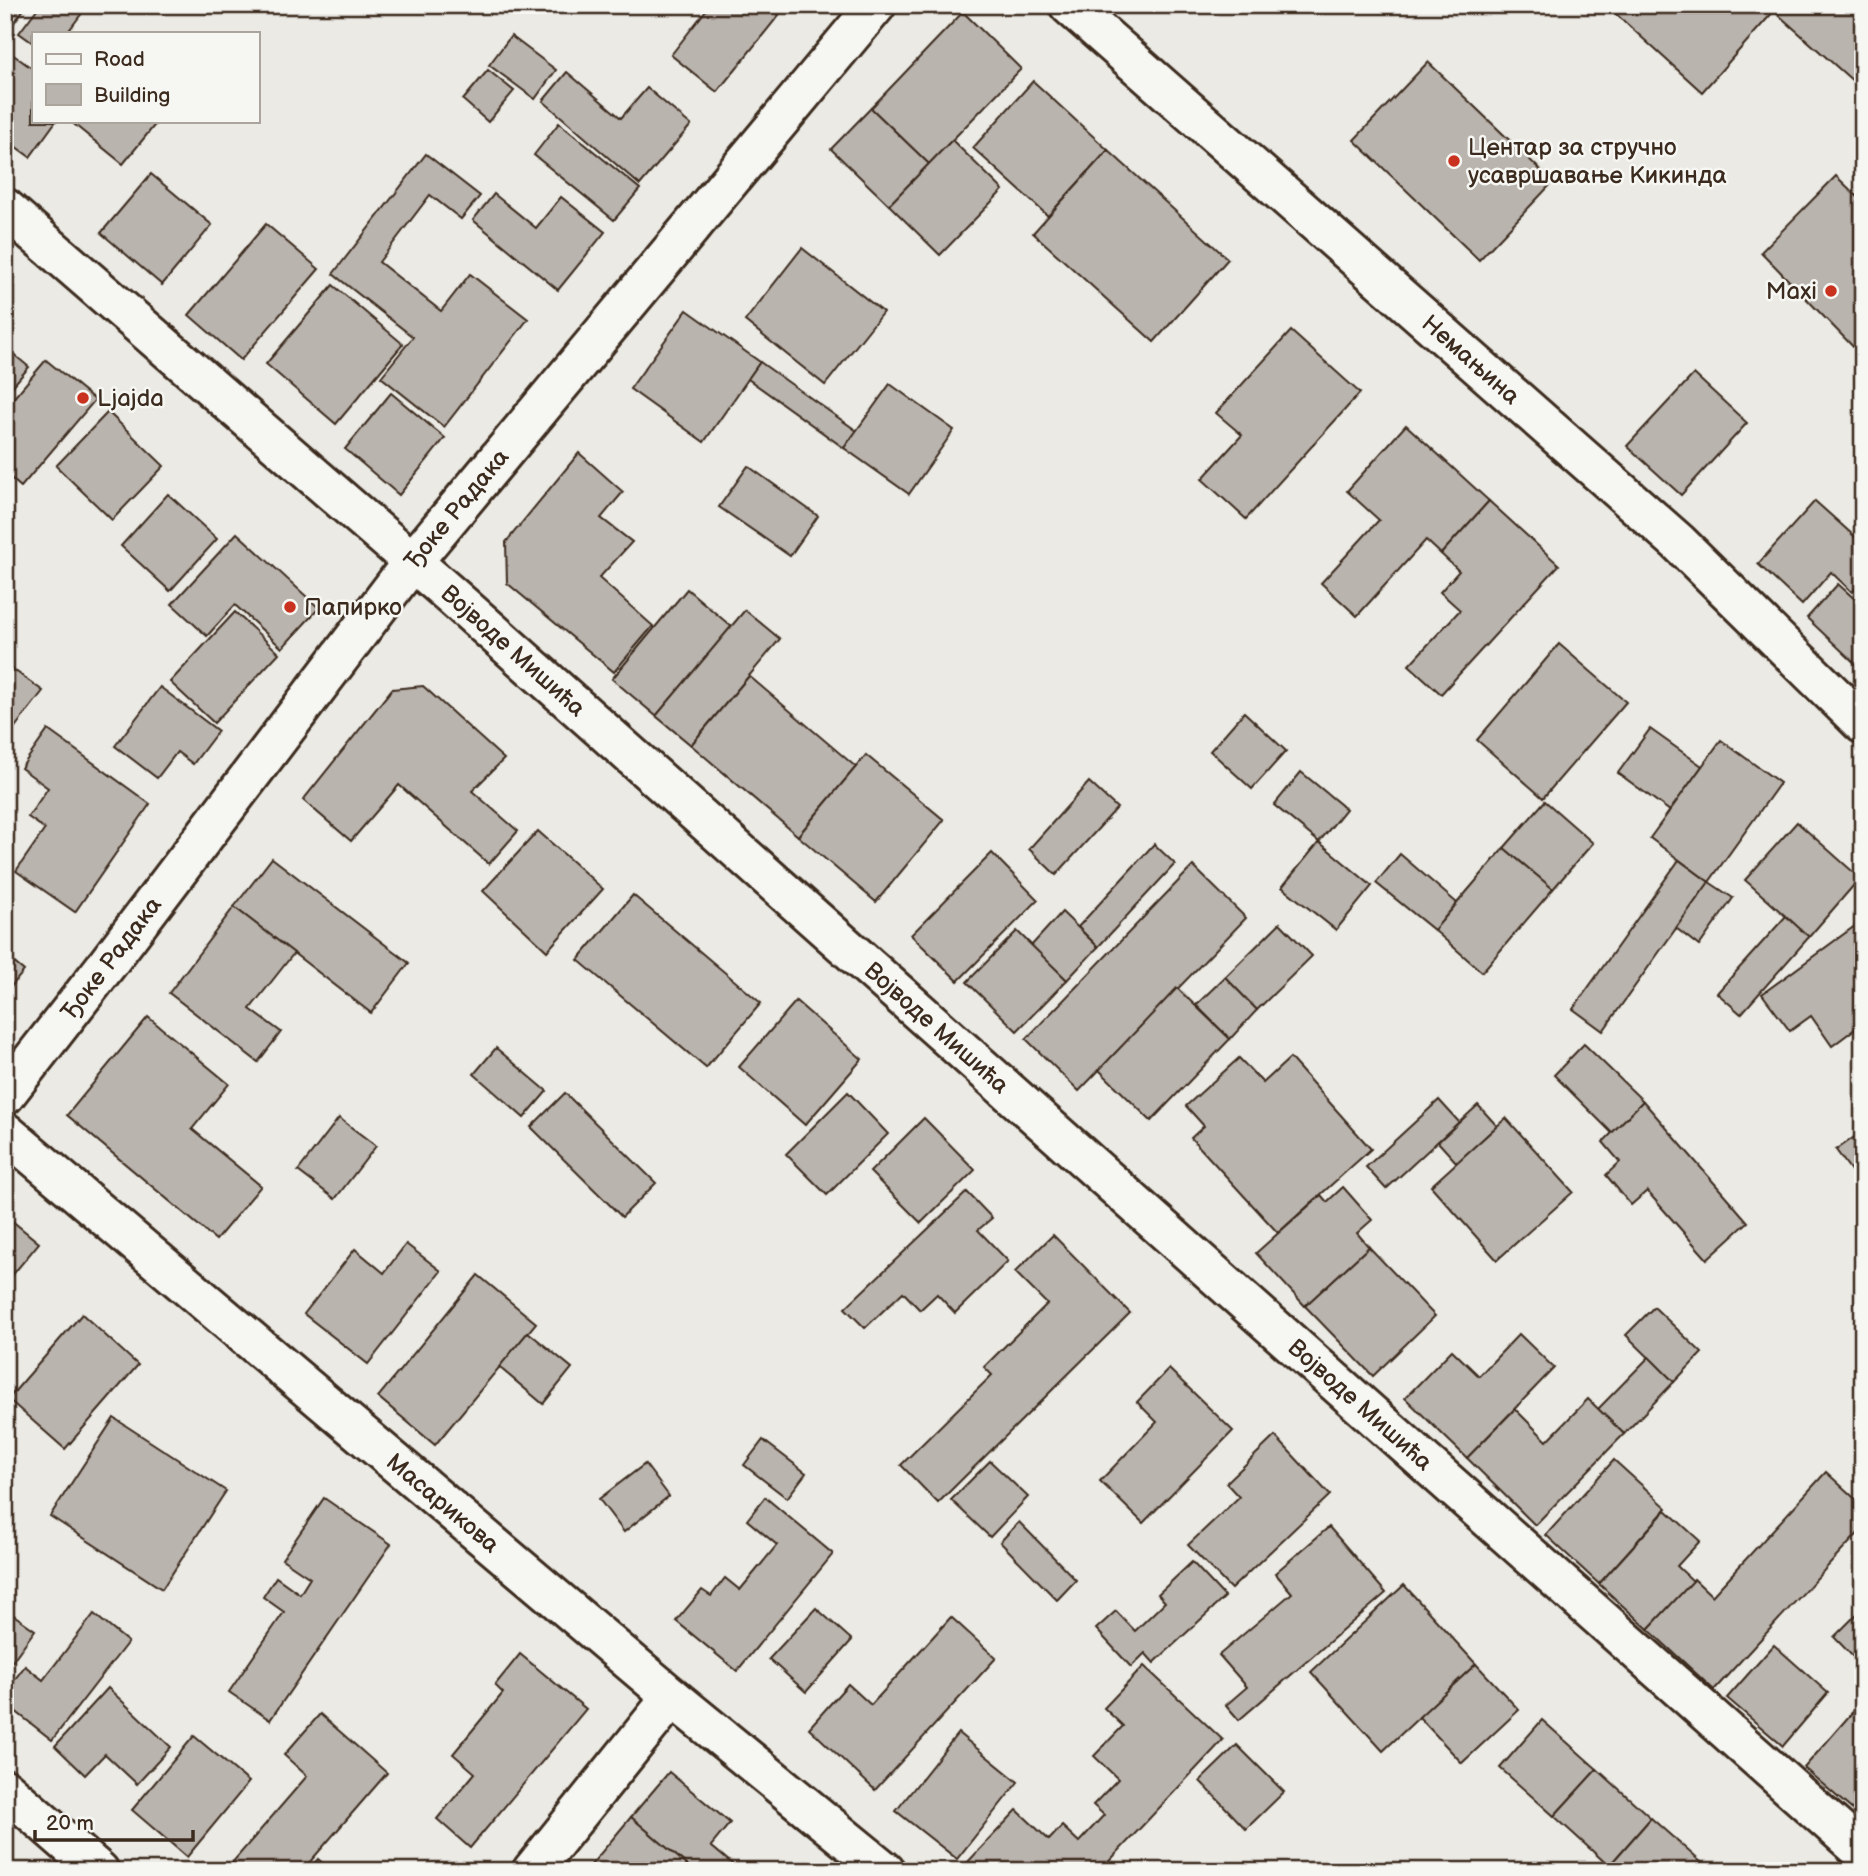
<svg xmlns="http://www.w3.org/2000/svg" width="1868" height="1876" font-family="'Balsamiq Sans',sans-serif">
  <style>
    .building { fill: #bab4ae; stroke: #3b2a1e; stroke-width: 2 }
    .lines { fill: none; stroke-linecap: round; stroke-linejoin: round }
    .minor-casing { stroke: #3b2a1e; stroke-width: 44 }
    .minor { stroke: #f6f6f2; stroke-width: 38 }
    .poi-dot { fill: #c8321e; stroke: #f6f6f2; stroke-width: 2.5 }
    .labels { text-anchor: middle; stroke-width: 5; stroke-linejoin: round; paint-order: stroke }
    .poi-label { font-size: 24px; fill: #3b2a1e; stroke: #f6f6f2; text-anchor: start }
    .street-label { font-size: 24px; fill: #3b2a1e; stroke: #f6f6f2 }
  </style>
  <rect width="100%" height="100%" fill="#ebeae5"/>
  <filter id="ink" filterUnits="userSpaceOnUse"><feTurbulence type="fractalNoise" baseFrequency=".0143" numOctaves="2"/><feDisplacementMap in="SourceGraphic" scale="14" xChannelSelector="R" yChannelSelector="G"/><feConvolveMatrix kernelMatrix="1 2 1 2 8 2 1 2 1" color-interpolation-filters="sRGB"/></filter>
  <g filter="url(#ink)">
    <g class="building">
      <polygon points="5,5 27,5 5,35"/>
      <polygon points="40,5 88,5 67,33 33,33 33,43 19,33"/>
      <polygon points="766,5 779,15 717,92 671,55 710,5"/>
      <polygon points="1606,5 1863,5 1863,90 1774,11 1702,92"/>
      <polygon points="963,12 1021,69 929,164 871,108"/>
      <polygon points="511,36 556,70 535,99 489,65"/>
      <polygon points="5,49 33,69 33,121 56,121 30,157 5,139"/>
      <polygon points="1428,62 1553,182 1479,260 1354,140"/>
      <polygon points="488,70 514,91 488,122 463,100"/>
      <polygon points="567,72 621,118 647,88 691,125 640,185 543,101"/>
      <polygon points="1033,81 1108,150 1048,216 973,148"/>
      <polygon points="871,108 929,164 889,205 831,149"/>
      <polygon points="70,121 158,121 123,164"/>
      <polygon points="559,123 640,189 614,220 534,155"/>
      <polygon points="952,140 1003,190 940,255 889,205"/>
      <polygon points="1108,150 1228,259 1154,342 1033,233"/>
      <polygon points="426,154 480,196 461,219 430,195 379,262 441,311 470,274 528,319 444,427 381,377 413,337 333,274"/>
      <polygon points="151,174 212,225 162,285 101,233"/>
      <polygon points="1836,176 1863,202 1863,357 1761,252"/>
      <polygon points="494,194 536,228 561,197 605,232 558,290 473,220"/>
      <polygon points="266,224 319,269 241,360 189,315"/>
      <polygon points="802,248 883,312 825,385 745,321"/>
      <polygon points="333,285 403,344 336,424 266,364"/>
      <polygon points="687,310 760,362 704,442 630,389"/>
      <polygon points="1291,331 1360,393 1246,519 1202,479 1242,435 1216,413"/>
      <polygon points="5,347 29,367 5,395"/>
      <polygon points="46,360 95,400 21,487 5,473 5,408"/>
      <polygon points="760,362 857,431 844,448 748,379"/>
      <polygon points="1694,374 1747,423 1681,495 1627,446"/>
      <polygon points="890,384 954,430 909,494 844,448"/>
      <polygon points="391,393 445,438 399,495 345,449"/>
      <polygon points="108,412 164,466 112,520 56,466"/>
      <polygon points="1406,425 1489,501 1441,554 1426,540 1357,616 1321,583 1379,520 1347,491"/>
      <polygon points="579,453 623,492 601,518 632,542 599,578 653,626 614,672 507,583 506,542"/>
      <polygon points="748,466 818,516 790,556 719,507"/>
      <polygon points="168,494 217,539 170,591 121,546"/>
      <polygon points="1489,501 1559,565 1441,694 1409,665 1460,610 1440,592 1459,571 1441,554"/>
      <polygon points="1815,501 1863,544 1863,581 1852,592 1831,572 1802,605 1758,564"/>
      <polygon points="237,533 319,608 282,648 235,605 207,636 172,604"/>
      <polygon points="1838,584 1857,601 1863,594 1863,671 1807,618"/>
      <polygon points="687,589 732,627 656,716 612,679"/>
      <polygon points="745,610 780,639 691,745 656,716"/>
      <polygon points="235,612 279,653 214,723 170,682"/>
      <polygon points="1559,644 1626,702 1543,798 1477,740"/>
      <polygon points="7,665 43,691 5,740 5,667"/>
      <polygon points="749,676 856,767 798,836 691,745"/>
      <polygon points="423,686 504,759 472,791 518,831 489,864 399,785 351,841 303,800 392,689"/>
      <polygon points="160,687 218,731 193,764 177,752 157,778 115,746"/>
      <polygon points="1244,712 1286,751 1252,789 1210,751"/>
      <polygon points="1650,729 1702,766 1670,811 1618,773"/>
      <polygon points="48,730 150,804 75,912 16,871 45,829 28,817 48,788 21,768"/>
      <polygon points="1721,740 1780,783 1709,882 1650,838"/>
      <polygon points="866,755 944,820 876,902 798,836"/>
      <polygon points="1301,772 1346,809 1319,842 1274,805"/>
      <polygon points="1089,782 1117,808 1056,875 1029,849"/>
      <polygon points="1545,801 1593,843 1553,889 1504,848"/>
      <polygon points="1797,822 1860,878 1809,937 1745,880"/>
      <polygon points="538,831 603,889 547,951 483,891"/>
      <polygon points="1319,842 1372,886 1336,930 1282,887"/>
      <polygon points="1154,844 1175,864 1098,947 1078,927"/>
      <polygon points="1504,848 1553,889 1482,972 1434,930"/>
      <polygon points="992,853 1038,900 958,981 911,935"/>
      <polygon points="1400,854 1457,903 1434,930 1376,883"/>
      <polygon points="272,858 409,963 371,1013 234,907"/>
      <polygon points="1679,860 1709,882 1603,1031 1573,1009"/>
      <polygon points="1193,866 1246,918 1079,1091 1026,1039"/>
      <polygon points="1709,882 1733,898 1699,946 1676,928"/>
      <polygon points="633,895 761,1003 706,1068 578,960"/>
      <polygon points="234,907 294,953 250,1009 281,1032 258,1062 169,993"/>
      <polygon points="1062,912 1098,947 1067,980 1031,946"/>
      <polygon points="1786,916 1809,937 1741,1014 1717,993"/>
      <polygon points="1863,920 1863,1023 1832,1046 1811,1016 1790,1031 1762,994"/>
      <polygon points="1280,923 1312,956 1257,1010 1225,977"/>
      <polygon points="1017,931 1067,980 1017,1031 967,982"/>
      <polygon points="5,955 24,971 5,994"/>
      <polygon points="1225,977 1257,1010 1230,1039 1196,1005"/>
      <polygon points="1177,988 1230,1039 1151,1121 1099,1070"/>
      <polygon points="796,1001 862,1059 805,1125 739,1067"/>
      <polygon points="148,1017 229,1084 192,1129 261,1186 216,1240 67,1115"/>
      <polygon points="1584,1044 1643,1101 1612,1133 1554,1075"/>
      <polygon points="496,1048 547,1091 524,1118 474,1074"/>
      <polygon points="1239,1058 1263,1083 1290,1058 1371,1149 1278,1233 1191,1138 1204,1126 1186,1106"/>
      <polygon points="848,1092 888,1134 827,1195 786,1154"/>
      <polygon points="565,1093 656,1183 622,1217 531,1127"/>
      <polygon points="1439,1100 1459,1122 1386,1189 1366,1167"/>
      <polygon points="1643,1101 1748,1222 1707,1259 1647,1191 1631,1205 1606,1175 1620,1162 1603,1142"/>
      <polygon points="1478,1105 1497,1126 1457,1163 1438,1142"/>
      <polygon points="339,1118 376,1146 335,1199 298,1171"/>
      <polygon points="924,1118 975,1170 921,1223 870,1172"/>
      <polygon points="1506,1118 1573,1192 1497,1260 1431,1186"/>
      <polygon points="1863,1131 1863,1170 1855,1176 1836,1150"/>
      <polygon points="1863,1182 1863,1201 1853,1189"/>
      <polygon points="1343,1187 1372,1220 1357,1233 1369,1247 1305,1306 1256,1253 1321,1195 1327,1202"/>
      <polygon points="967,1192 992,1218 978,1230 1008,1261 955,1313 937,1294 920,1310 903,1292 865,1328 845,1308"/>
      <polygon points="5,1215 39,1243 5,1284"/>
      <polygon points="1053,1235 1130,1313 938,1503 901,1465 992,1375 984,1367 1047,1304 1015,1272"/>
      <polygon points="406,1244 441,1271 368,1364 304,1314 355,1249 384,1273"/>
      <polygon points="1369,1247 1435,1316 1373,1376 1305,1306"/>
      <polygon points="478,1275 536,1323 435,1445 378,1397"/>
      <polygon points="1654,1307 1702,1353 1674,1382 1626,1335"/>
      <polygon points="82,1314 138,1365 65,1449 8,1399"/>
      <polygon points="528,1332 572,1368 543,1404 499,1367"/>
      <polygon points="1519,1334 1554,1368 1467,1458 1405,1398 1452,1350 1479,1376"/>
      <polygon points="1649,1357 1674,1382 1624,1434 1598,1409"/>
      <polygon points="1169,1369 1233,1431 1143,1523 1100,1481 1157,1422 1137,1402"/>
      <polygon points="1588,1399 1624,1434 1535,1525 1467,1458 1515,1409 1547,1441"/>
      <polygon points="114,1418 226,1491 162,1589 50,1516"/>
      <polygon points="1275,1436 1330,1495 1231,1589 1188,1545 1239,1497 1226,1483"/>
      <polygon points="763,1440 806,1473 787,1498 744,1465"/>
      <polygon points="1614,1460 1667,1508 1599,1584 1546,1535"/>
      <polygon points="990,1461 1028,1497 990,1537 951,1500"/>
      <polygon points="645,1464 669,1496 624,1532 599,1499"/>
      <polygon points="1826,1472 1863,1506 1863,1528 1714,1690 1648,1629 1694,1579 1712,1596"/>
      <polygon points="765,1497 833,1554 737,1671 676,1621 702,1590 711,1596 725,1578 740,1590 777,1545 747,1520"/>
      <polygon points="324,1498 391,1544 270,1720 229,1692 284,1612 263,1597 276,1577 300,1594 310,1578 282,1559"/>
      <polygon points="1666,1510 1700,1541 1677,1566 1693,1581 1648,1629 1599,1584"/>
      <polygon points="1019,1522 1076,1580 1057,1600 1000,1542"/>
      <polygon points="1329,1527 1386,1593 1239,1720 1226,1705 1247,1687 1219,1655 1292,1593 1275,1573"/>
      <polygon points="1192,1562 1225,1597 1154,1663 1145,1653 1131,1667 1096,1629 1116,1611 1135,1631 1165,1602 1158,1594"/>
      <polygon points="1404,1585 1476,1664 1383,1751 1311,1672"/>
      <polygon points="816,1608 852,1640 806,1692 769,1659"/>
      <polygon points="1863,1608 1863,1663 1861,1665 1834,1637"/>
      <polygon points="5,1609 35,1630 5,1671"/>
      <polygon points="94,1614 128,1642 52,1740 5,1703 5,1692 25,1666 43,1680"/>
      <polygon points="951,1617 996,1658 875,1790 809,1728 848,1684 871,1705"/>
      <polygon points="1774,1645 1828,1693 1783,1746 1727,1698"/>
      <polygon points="520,1654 586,1709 470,1848 437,1819 475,1773 453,1754 503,1693 495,1685"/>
      <polygon points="1476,1664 1519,1710 1462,1763 1419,1717"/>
      <polygon points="1144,1666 1223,1740 1100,1871 971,1871 965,1865 1017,1810 1049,1840 1062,1826 1079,1842 1104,1815 1093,1805 1118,1779 1094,1756 1123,1726 1104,1708"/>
      <polygon points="108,1688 171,1747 137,1784 105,1754 85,1775 55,1746"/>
      <polygon points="1863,1700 1863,1819 1804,1768"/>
      <polygon points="320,1714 387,1773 302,1871 225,1871 307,1776 284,1755"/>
      <polygon points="1542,1720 1597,1769 1554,1816 1500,1768"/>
      <polygon points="958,1733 1018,1782 957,1859 896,1811"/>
      <polygon points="194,1736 249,1782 187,1857 132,1810"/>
      <polygon points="1237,1745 1284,1792 1246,1829 1200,1781"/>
      <polygon points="1597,1769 1651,1818 1609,1866 1554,1816"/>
      <polygon points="669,1772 730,1823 711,1846 737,1868 735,1871 694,1871 631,1817"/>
      <polygon points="631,1817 694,1871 596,1871 590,1866"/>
      <polygon points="1651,1818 1702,1863 1695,1871 1614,1871 1609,1866"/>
      <polygon points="318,1859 332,1871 308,1871"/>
    </g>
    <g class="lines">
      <g class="minor-casing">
        <g id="minor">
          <path id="s1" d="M 1069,5 L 1678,542 L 1863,724"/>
          <path id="s2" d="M 5,208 L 452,596 L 1863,1852"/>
          <path id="s3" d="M 5,1095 L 108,963 L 413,561 L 876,5"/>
          <path id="s4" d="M 5,1132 L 672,1697 L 885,1871"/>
          <polyline points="5,1789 99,1871"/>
          <polyline points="532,1871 672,1697"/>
        </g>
      </g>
      <use href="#minor" class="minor"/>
    </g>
  </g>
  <g class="poi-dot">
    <circle cx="1454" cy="161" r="7"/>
    <circle cx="1831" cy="291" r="7"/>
    <circle cx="83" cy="398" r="7"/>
    <circle cx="290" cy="607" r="7"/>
  </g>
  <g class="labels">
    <g class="poi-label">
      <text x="1468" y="155">Центар за стручно<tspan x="1468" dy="28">усавршавање Кикинда</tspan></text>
      <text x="1817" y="299" text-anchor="end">Maxi</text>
      <text x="97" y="406">Ljajda</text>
      <text x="304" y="615">Папирко</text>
    </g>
    <g class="street-label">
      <text dy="8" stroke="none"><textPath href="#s1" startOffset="536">Немањина</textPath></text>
      <text dy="8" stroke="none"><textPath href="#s3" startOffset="740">Ђоке Радака</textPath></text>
      <text dy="8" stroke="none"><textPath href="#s2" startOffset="674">Војводе Мишића</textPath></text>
      <text dy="8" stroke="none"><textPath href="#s3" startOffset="173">Ђоке Радака</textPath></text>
      <text dy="8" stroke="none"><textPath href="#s2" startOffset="1241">Војводе Мишића</textPath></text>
      <text dy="8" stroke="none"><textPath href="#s2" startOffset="1808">Војводе Мишића</textPath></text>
      <text dy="8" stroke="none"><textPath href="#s4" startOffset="574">Масарикова</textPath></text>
    </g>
  </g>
  <rect width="1868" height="1876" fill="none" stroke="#f6f6f2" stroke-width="28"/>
  <rect x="14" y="14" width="1840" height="1848" fill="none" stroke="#3b2a1e" stroke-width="2.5" filter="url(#ink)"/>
  <rect x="32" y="32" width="228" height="91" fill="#f6f6f2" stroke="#aba49d" stroke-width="2"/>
  <rect x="46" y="54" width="35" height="10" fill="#f6f6f2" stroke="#aba49d" stroke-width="2"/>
  <text x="94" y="66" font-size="21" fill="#3b2a1e">Road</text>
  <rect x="46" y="84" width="35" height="21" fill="#bab4ae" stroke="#aba49d" stroke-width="2"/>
  <text x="94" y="102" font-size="21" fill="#3b2a1e">Building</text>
  <path d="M35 1830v10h158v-10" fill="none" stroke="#3b2a1e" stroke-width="3.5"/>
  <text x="46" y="1830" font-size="21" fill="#3b2a1e" stroke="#f6f6f2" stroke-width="5" paint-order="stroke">20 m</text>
</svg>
